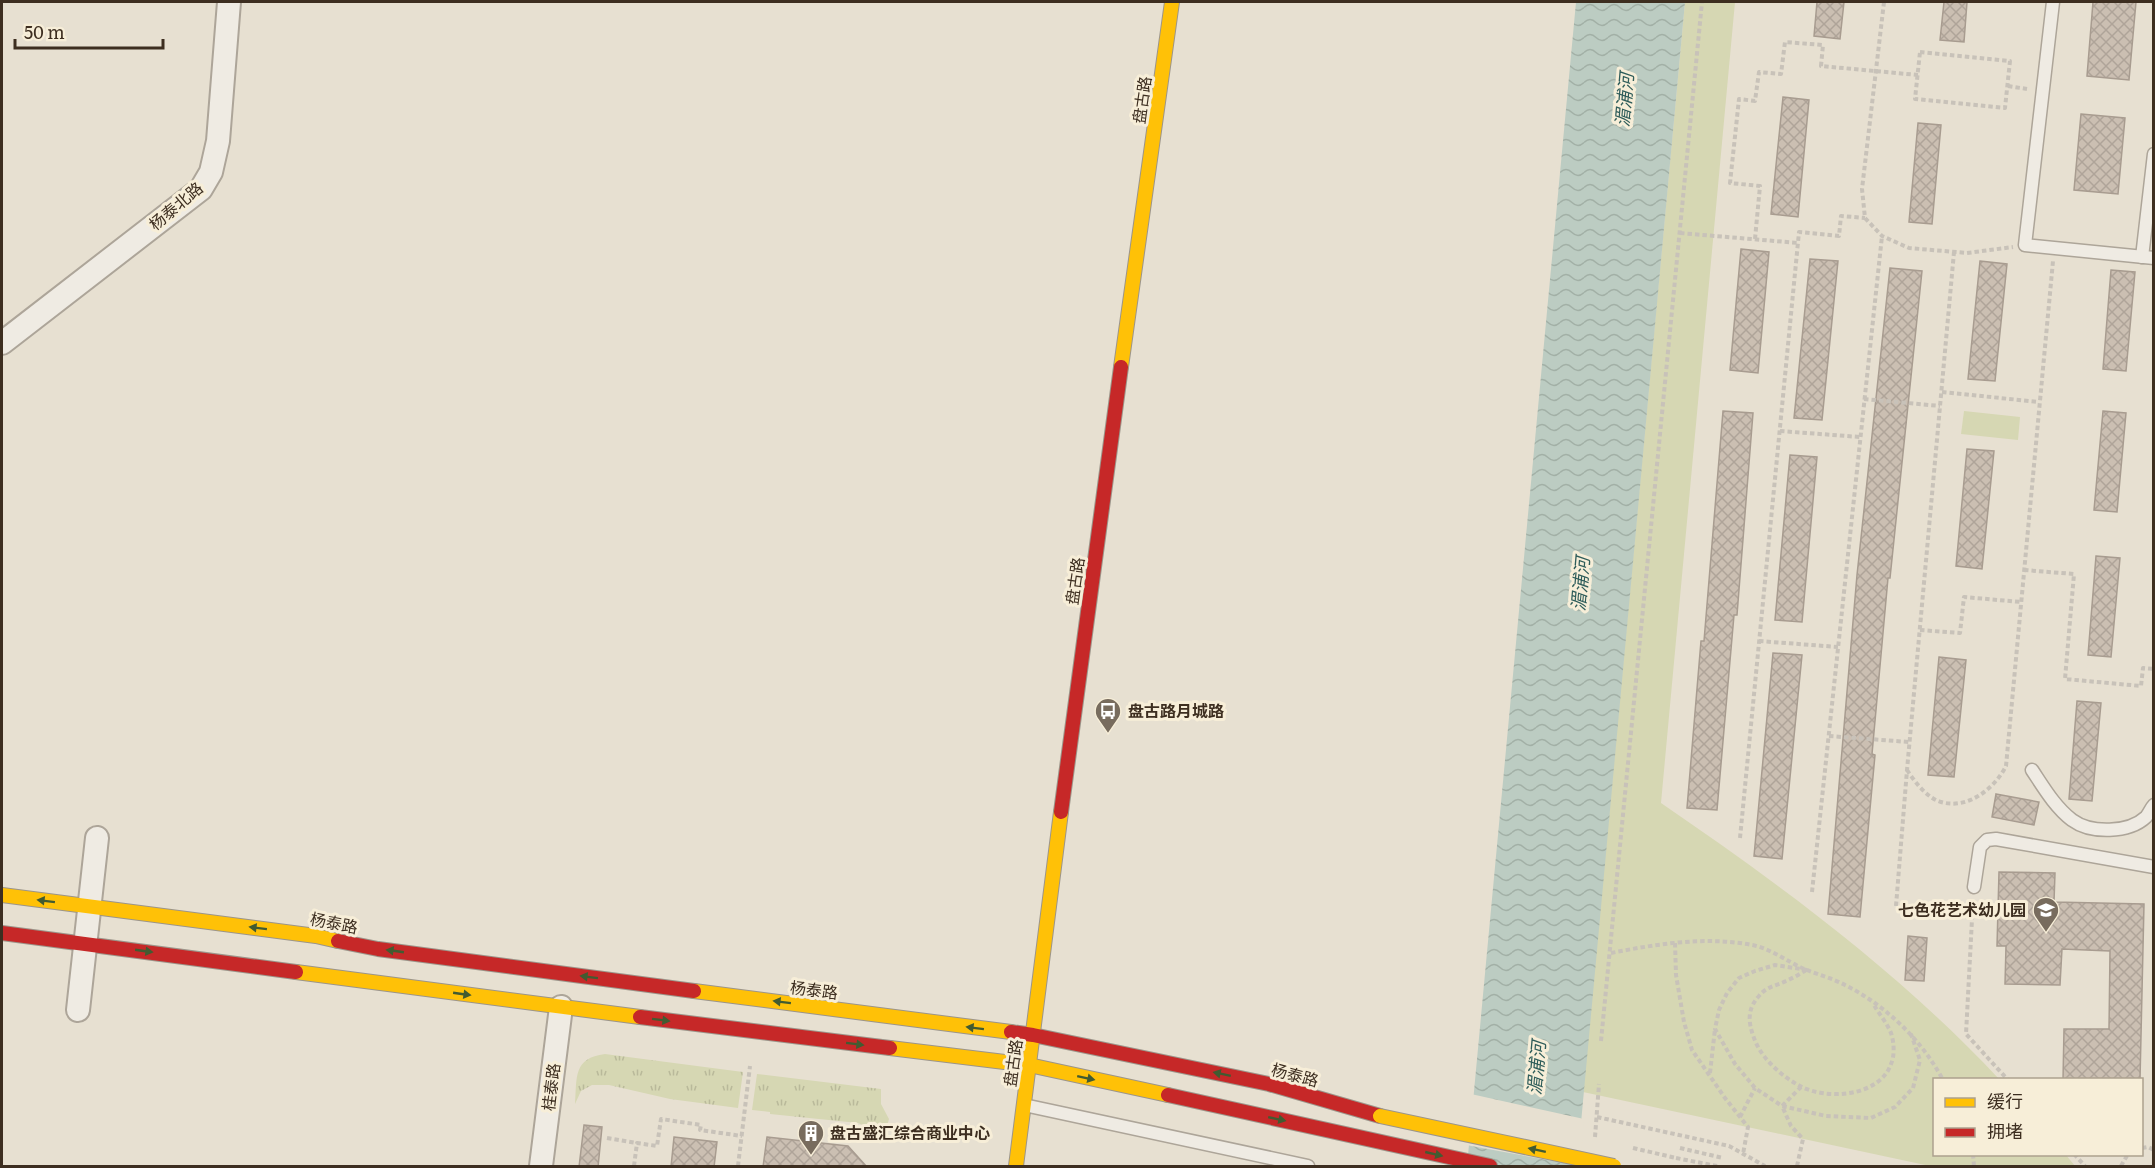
<svg xmlns="http://www.w3.org/2000/svg" width="2155" height="1168" font-family="Literata,'Noto Sans SC',serif">
  <style>
    .grass { fill: url(#grass-tufts) }
    .park { fill: #d6d7b3 }
    .water { fill: url(#water-waves) }
    .pier { fill: #e7e0d1 }
    .building { fill: url(#building-cross-hatch); stroke: #a89c90; stroke-width: 1.5 }
    .lines { fill: none; stroke-linecap: round; stroke-linejoin: round }
    .lane-casing { stroke: #ada599; stroke-width: 15 }
    .street-casing { stroke: #ada599; stroke-width: 26 }
    .slow-casing { stroke: #9c958a; stroke-width: 16 }
    .jam-casing { stroke: #9c958a; stroke-width: 16 }
    .path { stroke: #c8c2b9; stroke-width: 4; stroke-dasharray: 4.5 3; stroke-linecap: butt }
    .lane { stroke: #efebe3; stroke-width: 12 }
    .street { stroke: #efebe3; stroke-width: 22 }
    .slow { stroke: #ffc107; stroke-width: 14 }
    .jam { stroke: #c62828; stroke-width: 14 }
    .slow-bridge-casing { stroke: #9c958a; stroke-width: 16; stroke-linecap: butt }
    .path-bridge { stroke: #c8c2b9; stroke-width: 4; stroke-dasharray: 4.5 3; stroke-linecap: butt }
    .slow-bridge { stroke: #ffc107; stroke-width: 14 }
    .oneway { fill: #425b31 }
    .labels { text-anchor: middle; stroke-width: 6; stroke-linejoin: round; paint-order: stroke }
    .street-label { font-size: 16px; fill: #3d2e20; stroke: #f7eed8 }
    .poi-label { font-size: 16px; font-weight: bold; fill: #3d2e20; stroke: #f7eed8; text-anchor: start }
    .water-label { font-size: 18px; font-style: italic; fill: #2f5d5a; stroke: #f7eed8 }
  </style>
  <defs>
    <pattern id="grass-tufts" width="24" height="20" patternUnits="userSpaceOnUse" patternTransform="scale(1.5)"><rect width="24" height="20" fill="#d6d7b3"/><path d="M3 7l-1-3M5 7V3M7 7l1-3M15 17l-1-3M17 17v-4M19 17l1-3" fill="none" stroke="#b9b99a"/></pattern>
    <pattern id="water-waves" width="16" height="10" patternUnits="userSpaceOnUse" patternTransform="scale(1.5)"><rect width="16" height="10" fill="#bcccc2"/><path d="M0 5q4-4 8 0t8 0" fill="none" stroke="#a2b0a6"/></pattern>
    <pattern id="building-cross-hatch" width="8" height="8" patternUnits="userSpaceOnUse" patternTransform="scale(1.5)"><rect width="8" height="8" fill="#cbbfb2"/><path d="M0 0l8 8M0 8l8-8" fill="none" stroke="#afa499"/></pattern>
  </defs>
  <rect width="100%" height="100%" fill="#e7e0d1"/>
  <g class="grass">
    <path d="M 605,1054 L 743,1072 L 738,1108 L 670,1099 L 609,1085 L 592,1085 L 581,1091 L 575,1104 C 577,1077 573,1058 605,1054 Z"/>
    <polygon points="757,1074 881,1089 881,1104 889,1119 887,1126 881,1130 874,1130 858,1123 770,1114 770,1112 752,1110"/>
  </g>
  <g class="park">
    <path d="M 1685,2 L 1735,2 L 1661,803 C 1781,885 1900,973 1999,1079 L 1934,1080 L 1934,1154 L 2066,1155 L 2075,1166 L 1930,1166 L 1583,1092 Z"/>
    <polygon points="1964,411 2020,417 2018,440 1961,434"/>
  </g>
  <polygon class="water" points="1576,2 1685,2 1577,1166 1467,1166"/>
  <polygon class="pier" points="1471,1094 1584,1119 1580,1166 1466,1145"/>
  <g class="building">
    <polygon points="1817,2 1844,2 1840,39 1814,36"/>
    <polygon points="1944,2 1967,2 1964,42 1940,40"/>
    <polygon points="2093,2 2136,2 2129,80 2087,76"/>
    <polygon points="1783,97 1809,100 1798,217 1771,214"/>
    <polygon points="2081,114 2125,118 2118,194 2074,190"/>
    <polygon points="1918,123 1941,125 1932,224 1909,222"/>
    <polygon points="1741,249 1769,252 1758,373 1730,370"/>
    <polygon points="1810,259 1838,261 1822,420 1794,418"/>
    <polygon points="1980,261 2007,264 1995,381 1968,379"/>
    <polygon points="1890,268 1922,271 1890,578 1888,578 1872,754 1875,755 1860,917 1828,914 1857,575"/>
    <polygon points="2111,270 2135,272 2126,371 2103,369"/>
    <polygon points="1723,411 1753,413 1737,615 1734,615 1717,810 1687,808 1701,641 1704,641"/>
    <polygon points="2103,411 2126,413 2117,512 2094,510"/>
    <polygon points="1967,449 1994,451 1982,569 1956,566"/>
    <polygon points="1790,455 1817,457 1802,622 1775,620"/>
    <polygon points="2096,556 2120,558 2111,657 2088,655"/>
    <polygon points="1773,653 1802,655 1782,859 1754,856"/>
    <polygon points="1939,657 1966,660 1954,777 1928,775"/>
    <polygon points="2077,701 2101,703 2092,801 2069,799"/>
    <polygon points="1996,794 2039,802 2034,825 1992,817"/>
    <polygon points="1999,872 2055,873 2054,902 2144,904 2140,1080 2063,1080 2064,1029 2109,1029 2110,951 2062,949 2060,985 2005,984 2006,946 1997,946"/>
    <polygon points="1908,936 1927,938 1924,981 1905,980"/>
    <polygon points="584,1125 602,1127 598,1167 579,1167"/>
    <polygon points="674,1137 717,1142 714,1167 671,1167"/>
    <polygon points="767,1137 848,1146 867,1167 763,1167"/>
  </g>
  <g class="lines">
    <g class="lane-casing">
      <g id="lane">
        <polyline points="2053,2 2025,245 2154,258"/>
        <polyline points="2142,257 2154,154"/>
        <path d="M 2032,770 C 2044,788 2055,807 2072,820 C 2091,834 2129,833 2146,817 C 2149,814 2151,808 2154,805"/>
        <polyline points="1974,887 1980,847 1987,840 1996,839 2154,867"/>
        <polyline points="1024,1105 1308,1166"/>
      </g>
    </g>
    <g class="street-casing">
      <g id="street">
        <polyline points="2,343 201,189 211,172 218,141 229,2"/>
        <polyline points="78,1010 97,838"/>
        <polyline points="541,1166 561,1007"/>
      </g>
    </g>
    <g class="slow-casing">
      <g id="slow">
        <polyline points="1121,367 1172,2"/>
        <polyline points="2,895 316,936 338,941"/>
        <polyline points="296,972 640,1017"/>
        <polyline points="694,991 1011,1032"/>
        <polyline points="890,1048 1029,1065 1168,1095"/>
        <polyline points="1016,1166 1061,812"/>
      </g>
    </g>
    <g class="jam-casing">
      <g id="jam">
        <polyline points="1061,812 1121,367"/>
        <polyline points="2,933 296,972"/>
        <polyline points="338,941 378,949 694,991"/>
        <polyline points="640,1017 890,1048"/>
        <polyline points="1011,1032 1033,1035 1269,1084 1380,1116"/>
        <polyline points="1168,1095 1490,1166"/>
      </g>
    </g>
    <g class="path">
      <polyline points="1884,2 1862,189 1865,218 1882,236 1909,248 1967,253 2013,247"/>
      <polygon points="1920,52 2010,61 2005,108 1915,99"/>
      <polyline points="2008,86 2027,89"/>
      <polyline points="1680,233 1798,243"/>
      <polyline points="1755,239 1760,186 1730,183 1739,99 1755,101 1759,72 1781,74 1785,42 1823,45 1821,66 1918,75"/>
      <polyline points="1942,392 2039,402"/>
      <polyline points="1864,399 1940,406"/>
      <polyline points="1780,431 1860,437"/>
      <polyline points="2024,570 2074,574 2065,679 2141,686 2143,668 2154,669"/>
      <polyline points="1920,630 1960,633 1964,597 2021,602"/>
      <polyline points="1759,641 1838,647"/>
      <polyline points="1829,736 1909,742"/>
      <path d="M 1907,770 C 1915,782 1927,798 1941,802 C 1968,810 1995,788 2006,766 L 2053,261"/>
      <polyline points="1740,838 1799,232 1839,236 1841,216 1865,218"/>
      <polyline points="1812,892 1882,236"/>
      <polyline points="1973,900 1966,1034 2008,1080"/>
      <polyline points="1896,906 1907,770 1954,252"/>
      <polyline points="1675,943 1676,975 1684,1022 1692,1050 1725,1098 1748,1127 1743,1154"/>
      <path d="M 1611,953 C 1657,944 1706,936 1752,945 C 1769,948 1787,961 1802,968 C 1816,974 1832,978 1845,985 C 1885,1005 1922,1040 1943,1080"/>
      <path d="M 1806,970 C 1800,974 1793,978 1786,981 C 1776,986 1767,986 1759,996 C 1747,1009 1748,1022 1754,1038 C 1761,1058 1781,1076 1800,1086 C 1828,1101 1880,1096 1891,1064 C 1895,1055 1894,1042 1891,1033 C 1887,1023 1879,1014 1874,1005"/>
      <polyline points="1807,970 1775,965 1755,971 1739,978 1727,993 1719,1010 1715,1029 1735,1064 1755,1088 1782,1106 1826,1116 1871,1118 1895,1107 1913,1088 1920,1060 1911,1034"/>
      <polyline points="1601,1041 1702,2"/>
      <polyline points="1710,1073 1715,1029"/>
      <polyline points="1597,1117 1729,1146 1765,1166"/>
      <polyline points="1740,1117 1755,1088"/>
      <polyline points="1595,1137 1599,1084"/>
      <polyline points="607,1138 637,1143"/>
      <polyline points="1680,1148 1723,1158"/>
      <polyline points="2142,1148 2148,1147 2154,1150"/>
      <polyline points="1973,1154 1974,1166"/>
      <polyline points="2074,1154 2085,1166"/>
      <polyline points="1676,1158 1717,1166"/>
      <polyline points="634,1166 637,1143 657,1146 661,1119 701,1125 700,1130 742,1136"/>
      <polyline points="738,1166 750,1066"/>
      <polyline points="1797,1166 1803,1139 1791,1126 1782,1106 1801,1087"/>
      <polyline points="2121,1166 2128,1154"/>
    </g>
    <use href="#lane" class="lane"/>
    <use href="#street" class="street"/>
    <use href="#slow" class="slow"/>
    <use href="#jam" class="jam"/>
    <g class="slow-bridge-casing">
      <polyline id="slow-bridge" points="1380,1116 1614,1166"/>
    </g>
    <polyline class="path-bridge" points="1633,1148 1676,1158"/>
    <use href="#slow-bridge" class="slow-bridge"/>
  </g>
  <defs><path id="oneway-solid" d="M-6-.8H1V-3.2L6.5 0L1 3.2V.8H-6Z" transform="scale(1.5)"/></defs>
  <g class="oneway">
    <use href="#oneway-solid" transform="translate(46 901) rotate(-173)"/>
    <use href="#oneway-solid" transform="translate(258 928) rotate(-173)"/>
    <use href="#oneway-solid" transform="translate(144 951) rotate(8)"/>
    <use href="#oneway-solid" transform="translate(395 951) rotate(-172)"/>
    <use href="#oneway-solid" transform="translate(589 977) rotate(-173)"/>
    <use href="#oneway-solid" transform="translate(462 994) rotate(8)"/>
    <use href="#oneway-solid" transform="translate(782 1002) rotate(-173)"/>
    <use href="#oneway-solid" transform="translate(661 1020) rotate(7)"/>
    <use href="#oneway-solid" transform="translate(975 1028) rotate(-173)"/>
    <use href="#oneway-solid" transform="translate(855 1044) rotate(7)"/>
    <use href="#oneway-solid" transform="translate(1222 1074) rotate(-168)"/>
    <use href="#oneway-solid" transform="translate(1086 1078) rotate(12)"/>
    <use href="#oneway-solid" transform="translate(1277 1119) rotate(12)"/>
    <use href="#oneway-solid" transform="translate(1537 1150) rotate(-168)"/>
    <use href="#oneway-solid" transform="translate(1434 1154) rotate(13)"/>
  </g>
  <defs>
    <g id="bus-pin" transform="scale(1.35)"><path d="M0 17L-7.5 6A9.5 9.5 0 1 1 7.5 6Z" fill="#786c5e" stroke="#f7eed8"/><path d="M-5-6H5V4H4V6H2V4H-2V6H-4V4H-5ZM-3.5-4V0h7V-4ZM-3.5 1.2v1.5H-2V1.2ZM2 1.2v1.5H3.5V1.2Z" fill="#fff"/></g>
    <g id="school-pin" transform="scale(1.35)"><path d="M0 17L-7.5 6A9.5 9.5 0 1 1 7.5 6Z" fill="#786c5e" stroke="#f7eed8"/><path d="M0-5L7-2L0 1L-7-2ZM-4 1L0 2.5L4 1V4Q0 6-4 4Z" fill="#fff"/></g>
    <g id="building-pin" transform="scale(1.35)"><path d="M0 17L-7.5 6A9.5 9.5 0 1 1 7.5 6Z" fill="#786c5e" stroke="#f7eed8"/><path d="M-4-6H4V6H1V3H-1V6H-4ZM-2.5-4.3h1.7v1.8h-1.7ZM.8-4.3h1.7v1.8H.8ZM-2.5-1h1.7V.8h-1.7ZM.8-1h1.7V.8H.8Z" fill="#fff"/></g>
  </defs>
  <g fill-rule="evenodd">
    <use href="#bus-pin" x="1108" y="711"/>
    <use href="#school-pin" x="2046" y="910"/>
    <use href="#building-pin" x="811" y="1133"/>
  </g>
  <g class="labels">
    <g class="street-label">
      <text transform="translate(1142 100) rotate(-82)" y="6">盘古路</text>
      <text transform="translate(176 206) rotate(-40)" y="6">杨泰北路</text>
      <text transform="translate(1075 581) rotate(-82)" y="6">盘古路</text>
      <text transform="translate(334 923) rotate(11)" y="6">杨泰路</text>
      <text transform="translate(814 990) rotate(7)" y="6">杨泰路</text>
      <text transform="translate(1013 1063) rotate(-82)" y="6">盘古路</text>
      <text transform="translate(1295 1075) rotate(15)" y="6">杨泰路</text>
      <text transform="translate(551 1087) rotate(-83)" y="6">桂泰路</text>
    </g>
    <g class="poi-label">
      <text x="1128" y="717">盘古路月城路</text>
      <text x="2026" y="916" text-anchor="end">七色花艺术幼儿园</text>
      <text x="830" y="1139">盘古盛汇综合商业中心</text>
    </g>
    <g class="water-label">
      <text transform="translate(1625 100) rotate(-85)" y="6">湄浦河</text>
      <text transform="translate(1581 584) rotate(-85)" y="6">湄浦河</text>
      <text transform="translate(1537 1068) rotate(-85)" y="6">湄浦河</text>
    </g>
  </g>
  <rect width="2155" height="1168" fill="none" stroke="#3d2e20" stroke-width="6"/>
  <rect x="1933" y="1078" width="210" height="78" fill="#f7eed8" stroke="#ada18e" stroke-width="1.5"/>
  <rect x="1945" y="1098" width="30" height="9" fill="#ffc107" stroke="#ada18e" stroke-width="1.5"/>
  <text x="1987" y="1108" font-size="18" fill="#3d2e20">缓行</text>
  <rect x="1945" y="1128" width="30" height="9" fill="#c62828" stroke="#ada18e" stroke-width="1.5"/>
  <text x="1987" y="1138" font-size="18" fill="#3d2e20">拥堵</text>
  <path d="M15 39v9h148v-9" fill="none" stroke="#3d2e20" stroke-width="3"/>
  <text x="24" y="39" font-size="18" fill="#3d2e20" stroke="#f7eed8" stroke-width="4.5" paint-order="stroke">50 m</text>
</svg>
